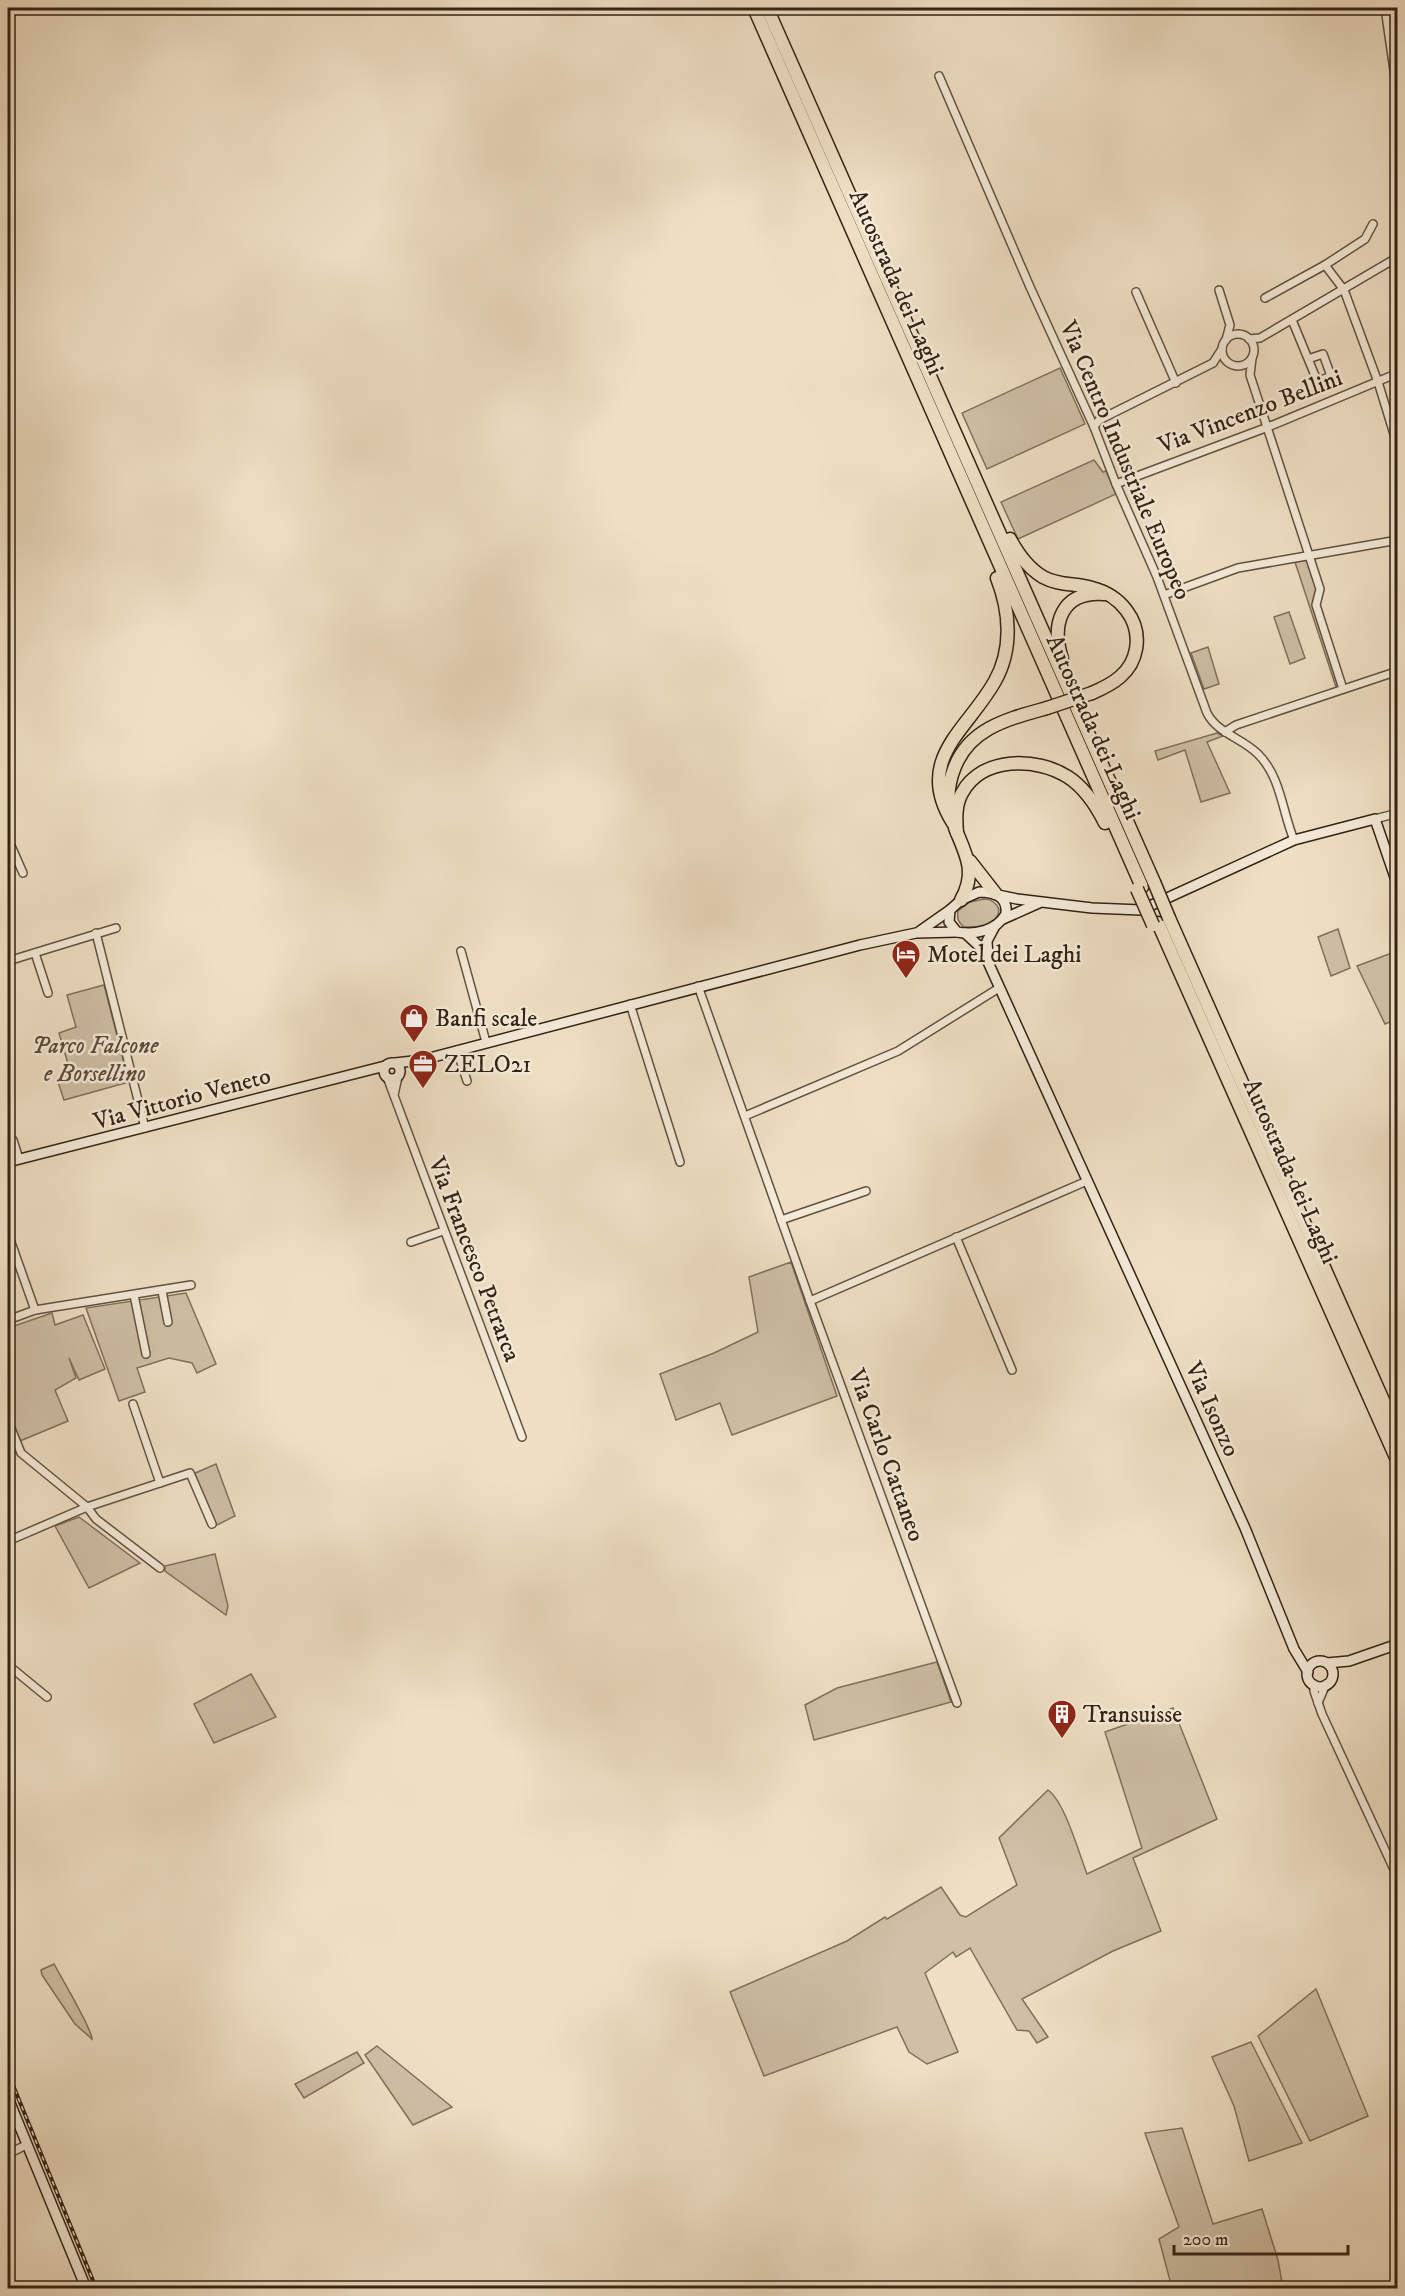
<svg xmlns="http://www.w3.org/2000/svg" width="1405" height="2296" font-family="'IM FELL DW Pica',serif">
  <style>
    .green { fill: #cfc0a7; stroke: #80715d; stroke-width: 1.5 }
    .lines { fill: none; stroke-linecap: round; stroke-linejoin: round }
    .street-casing { stroke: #615240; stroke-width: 10 }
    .secondary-casing { stroke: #322213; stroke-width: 12 }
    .highway-casing { stroke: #322213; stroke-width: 15 }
    .street { stroke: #f5ebd9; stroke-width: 7 }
    .secondary { stroke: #f5ebd9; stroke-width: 9 }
    .highway { stroke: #efe0c5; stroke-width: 12 }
    .rail-casing { stroke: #322213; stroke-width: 4 }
    .rail { stroke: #f5ebd9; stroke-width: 1.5; stroke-dasharray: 4.5; stroke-linecap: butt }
    .highway-bridge-casing { stroke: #322213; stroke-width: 15; stroke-linecap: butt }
    .highway-bridge { stroke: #efe0c5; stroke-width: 12 }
    .labels { text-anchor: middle; stroke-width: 5; stroke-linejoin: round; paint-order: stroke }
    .street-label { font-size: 24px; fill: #322213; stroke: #f5ebd9 }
    .poi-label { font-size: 24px; fill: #322213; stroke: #f5ebd9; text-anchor: start }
    .park-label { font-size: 24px; font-style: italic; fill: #594a38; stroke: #f5ebd9 }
  </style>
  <rect width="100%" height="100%" fill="#efe0c5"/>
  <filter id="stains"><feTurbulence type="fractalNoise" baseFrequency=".00333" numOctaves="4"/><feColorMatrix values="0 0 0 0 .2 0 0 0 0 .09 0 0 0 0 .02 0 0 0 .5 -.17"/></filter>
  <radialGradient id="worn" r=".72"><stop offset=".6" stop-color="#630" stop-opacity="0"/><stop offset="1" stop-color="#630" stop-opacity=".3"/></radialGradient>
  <g class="green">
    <polygon points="1060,368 1085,424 987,469 962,413"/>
    <polygon points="1094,460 1103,472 1106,471 1116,494 1018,539 1001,502"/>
    <polygon points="1313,559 1323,592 1318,605 1343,684 1336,687 1295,562"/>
    <polygon points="1289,612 1305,658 1290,664 1274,617"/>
    <polygon points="1208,647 1219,684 1204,689 1191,653"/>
    <polygon points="1217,733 1223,736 1207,742 1230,793 1201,802 1185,750 1158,760 1155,751"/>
    <path d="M 984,899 C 993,899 1004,908 996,918 C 988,927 975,927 964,927 C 958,922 957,919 958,911 L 970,902 Z"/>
    <polygon points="1338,929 1350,968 1331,976 1318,937"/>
    <polygon points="1397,951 1397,1019 1385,1024 1357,966"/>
    <polygon points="104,985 129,1082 64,1100 57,1079 71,1074 59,1033 76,1027 67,995"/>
    <polygon points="791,1262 837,1396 732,1435 720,1403 676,1420 660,1374 714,1353 758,1332 749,1277"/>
    <polygon points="186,1293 216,1364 197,1373 192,1363 169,1358 137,1368 145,1392 119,1401 86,1308"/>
    <polygon points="52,1313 55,1325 83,1315 105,1369 79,1380 69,1358 76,1378 55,1390 68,1421 20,1441 8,1413 8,1328"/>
    <polygon points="216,1464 235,1516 215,1526 193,1474"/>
    <polygon points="79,1517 140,1563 89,1588 55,1526"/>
    <polygon points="215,1554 228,1606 226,1615 165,1571 165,1566"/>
    <polygon points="937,1662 951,1702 814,1740 805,1705 837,1688"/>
    <polygon points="251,1674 276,1717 214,1743 194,1704"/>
    <path d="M 1173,1708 L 1217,1819 L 1133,1858 L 1161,1931 L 1113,1951 L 1022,1999 L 1048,2037 L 1037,2043 L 1029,2031 L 1017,2030 L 970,1948 L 956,1957 L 953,1952 L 925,1973 L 958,2052 L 927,2064 L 909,2052 L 897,2027 L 764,2076 L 730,1992 L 847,1941 L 885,1917 L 887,1919 L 941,1887 L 960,1915 L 966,1917 L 1017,1885 L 999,1838 L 1048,1790 C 1065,1802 1079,1854 1087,1874 L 1142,1848 L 1105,1732 Z"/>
    <path d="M 54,1964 C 61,1977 92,2029 92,2039 L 75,2024 L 42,1975 L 41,1970 Z"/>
    <polygon points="1316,1989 1368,2116 1310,2141 1258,2036"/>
    <polygon points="1251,2042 1302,2143 1249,2161 1234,2106 1212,2057"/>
    <polygon points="377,2046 452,2107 413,2125 365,2055"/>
    <polygon points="357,2052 364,2063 304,2098 295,2084"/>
    <polygon points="1182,2128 1213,2224 1262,2209 1278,2260 1283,2288 1172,2288 1159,2239 1179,2227 1145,2133"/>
  </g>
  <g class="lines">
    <g class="street-casing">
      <g id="street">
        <polyline points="1385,8 1398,98"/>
        <path d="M 939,76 L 1030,287 L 1094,427 L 1116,484 L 1157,577 L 1207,713 C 1217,733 1242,738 1258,754 C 1281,777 1282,811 1294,840"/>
        <polyline points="1325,265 1365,239 1373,224"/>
        <polyline points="1219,290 1230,325 1226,340"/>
        <polyline points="1136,292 1176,383"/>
        <polyline points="1265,298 1325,265 1344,290 1378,382 1398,447"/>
        <polyline points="1292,320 1316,378 1319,381 1331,376 1323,354 1308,359"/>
        <circle cx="1238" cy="350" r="16"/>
        <polyline points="1249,339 1260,338 1398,257"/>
        <polyline points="1252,358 1250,375 1320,589 1316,605 1343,689"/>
        <polyline points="1094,427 1099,420 1213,363 1222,349"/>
        <polyline points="1116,484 1268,427 1398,373"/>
        <polyline points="1164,595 1238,568 1398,540"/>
        <polyline points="1225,732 1236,725 1398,671"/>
        <polyline points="1375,819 1398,813"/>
        <polyline points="8,839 23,873"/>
        <polyline points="96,933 145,1128"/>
        <polyline points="461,951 486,1042"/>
        <polyline points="35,953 48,993"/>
        <polyline points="8,961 116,928"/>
        <polyline points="698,986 810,1301 957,1703"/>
        <polyline points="630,1004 680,1162"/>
        <polyline points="457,1050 467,1081"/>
        <polyline points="387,1077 522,1437"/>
        <polyline points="394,1095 398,1077"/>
        <polyline points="745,1116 898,1051 999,988"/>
        <polyline points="13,1140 19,1159"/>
        <polyline points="781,1220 866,1191"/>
        <polyline points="8,1234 35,1310"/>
        <polyline points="956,1237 1012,1370"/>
        <polyline points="411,1242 443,1231"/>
        <polyline points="162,1291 168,1322"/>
        <polyline points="134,1295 146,1354"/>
        <polyline points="810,1301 1087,1181"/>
        <polyline points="8,1320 35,1310 191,1285"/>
        <polyline points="133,1404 160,1483"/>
        <polyline points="8,1421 21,1453 87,1507 96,1519 160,1568"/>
        <polyline points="8,1541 87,1507 190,1473 212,1524"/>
        <polyline points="8,1665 47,1697"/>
        <polyline points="1314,1684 1314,1691 1322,1714 1398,1878"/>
        <polyline points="1318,1703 1326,1684"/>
        <polyline points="8,2154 26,2145"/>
      </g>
    </g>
    <g class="secondary-casing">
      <g id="secondary">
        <path d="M 979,892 C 994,892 1008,896 1006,914 C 996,931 975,935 957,932 L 949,922 L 950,910 L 961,900 Z"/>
        <polyline points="998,895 1017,899 1092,908 1141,910 1294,840 1375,819 1398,886"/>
        <polyline points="1003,919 1039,903"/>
        <polyline points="920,931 950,910"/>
        <polyline points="965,933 979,946 988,962 1245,1528 1294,1649 1308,1672"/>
        <polyline points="988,957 987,941 995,926"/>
        <circle cx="392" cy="1071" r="8"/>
        <polyline points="395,1063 422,1060 860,945 916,933 957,932"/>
        <polyline points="8,1162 385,1066"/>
        <circle cx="1320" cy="1674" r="13"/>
        <polyline points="1327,1663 1349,1661 1398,1644"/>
        <polyline points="8,2098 86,2288"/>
      </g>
    </g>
    <g class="highway-casing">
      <g id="highway">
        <polyline points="754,8 1142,887"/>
        <polyline points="767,8 1154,882"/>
        <path d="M 1010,539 C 1018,554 1028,568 1043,577 C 1059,586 1076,583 1092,588 C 1120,595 1141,620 1136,649 C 1132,673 1113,684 1092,693"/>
        <path d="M 1062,659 C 1051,624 1061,591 1104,594"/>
        <path d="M 950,811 C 947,797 949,782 954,769 C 969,728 1008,719 1047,708"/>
        <path d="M 953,823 C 913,759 968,730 995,681 C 1013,649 1010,611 997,578"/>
        <path d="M 955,828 C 966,855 977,872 961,900"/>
        <path d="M 957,833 C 956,820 955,805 962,793 C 982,756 1037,757 1068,777 C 1085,788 1096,805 1105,823"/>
        <polyline points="970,861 995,893"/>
        <polyline points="1169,918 1398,1434"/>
        <polyline points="1158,923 1398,1462"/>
      </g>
    </g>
    <use href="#street" class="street"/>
    <use href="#secondary" class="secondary"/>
    <use href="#highway" class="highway"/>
    <g class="rail-casing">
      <polyline id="rail" points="8,2073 96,2288"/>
    </g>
    <use href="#rail" class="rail"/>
    <g class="highway-bridge-casing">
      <g id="highway-bridge">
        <polyline points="1047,708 1092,693"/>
        <polyline points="1154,882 1169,918"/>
        <polyline points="1137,889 1153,925"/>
      </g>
    </g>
    <use href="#highway-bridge" class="highway-bridge"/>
  </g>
  <defs>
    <g id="hotel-pin" transform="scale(1.5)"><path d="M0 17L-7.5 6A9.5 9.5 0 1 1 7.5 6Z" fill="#8f2418" stroke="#f5ebd9"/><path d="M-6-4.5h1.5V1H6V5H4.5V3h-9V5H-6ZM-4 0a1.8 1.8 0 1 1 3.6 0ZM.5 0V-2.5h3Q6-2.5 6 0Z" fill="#fff"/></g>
    <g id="shop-pin" transform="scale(1.5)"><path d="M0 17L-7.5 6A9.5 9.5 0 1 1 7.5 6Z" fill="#8f2418" stroke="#f5ebd9"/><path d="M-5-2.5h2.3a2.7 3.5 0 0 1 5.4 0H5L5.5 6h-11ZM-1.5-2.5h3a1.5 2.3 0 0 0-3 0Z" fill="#fff"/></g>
    <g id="office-pin" transform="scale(1.5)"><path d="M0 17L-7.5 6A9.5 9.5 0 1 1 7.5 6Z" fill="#8f2418" stroke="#f5ebd9"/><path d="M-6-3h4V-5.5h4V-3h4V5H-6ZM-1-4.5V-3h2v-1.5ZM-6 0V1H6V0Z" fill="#fff"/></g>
    <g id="building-pin" transform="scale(1.5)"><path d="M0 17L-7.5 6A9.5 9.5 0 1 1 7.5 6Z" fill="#8f2418" stroke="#f5ebd9"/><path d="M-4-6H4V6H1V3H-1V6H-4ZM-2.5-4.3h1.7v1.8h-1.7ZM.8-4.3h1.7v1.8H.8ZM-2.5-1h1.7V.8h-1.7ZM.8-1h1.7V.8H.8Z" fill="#fff"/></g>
  </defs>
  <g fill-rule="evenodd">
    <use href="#hotel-pin" x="906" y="954"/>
    <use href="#shop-pin" x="414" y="1018"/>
    <use href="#office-pin" x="423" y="1064"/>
    <use href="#building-pin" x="1062" y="1714"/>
  </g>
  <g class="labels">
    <g class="street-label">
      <text transform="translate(897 282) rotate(66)" y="8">Autostrada dei Laghi</text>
      <text transform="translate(1250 411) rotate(-21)" y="8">Via Vincenzo Bellini</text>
      <text transform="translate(1126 460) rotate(67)" y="8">Via Centro Industriale Europeo</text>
      <text transform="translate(1094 727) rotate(66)" y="8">Autostrada dei Laghi</text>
      <text transform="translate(182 1098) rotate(-15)" y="8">Via Vittorio Veneto</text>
      <text transform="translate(1291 1171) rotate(66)" y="8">Autostrada dei Laghi</text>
      <text transform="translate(475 1259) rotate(69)" y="8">Via Francesco Petrarca</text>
      <text transform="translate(1213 1409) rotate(66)" y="8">Via Isonzo</text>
      <text transform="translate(887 1455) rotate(70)" y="8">Via Carlo Cattaneo</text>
    </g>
    <g class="poi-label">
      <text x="927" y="962">Motel dei Laghi</text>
      <text x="435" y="1026">Banfi scale</text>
      <text x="444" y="1072">ZELO21</text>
      <text x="1083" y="1722">Transuisse</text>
    </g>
    <g class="park-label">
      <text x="95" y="1053">Parco Falcone<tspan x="95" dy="28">e Borsellino</tspan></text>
    </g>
  </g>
  <rect width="1405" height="2296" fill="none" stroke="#efe0c5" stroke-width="30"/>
  <rect x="9" y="9" width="1387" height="2278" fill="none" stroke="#322213" stroke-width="3"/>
  <rect x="15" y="15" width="1375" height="2266" fill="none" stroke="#322213" stroke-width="1.5"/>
  <path d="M1174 2245v9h174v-9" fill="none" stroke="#322213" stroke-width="3"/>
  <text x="1183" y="2245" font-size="18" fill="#322213" stroke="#f5ebd9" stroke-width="4.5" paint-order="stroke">200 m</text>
  <rect width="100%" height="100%" filter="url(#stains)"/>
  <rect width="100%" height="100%" fill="url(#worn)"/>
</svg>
